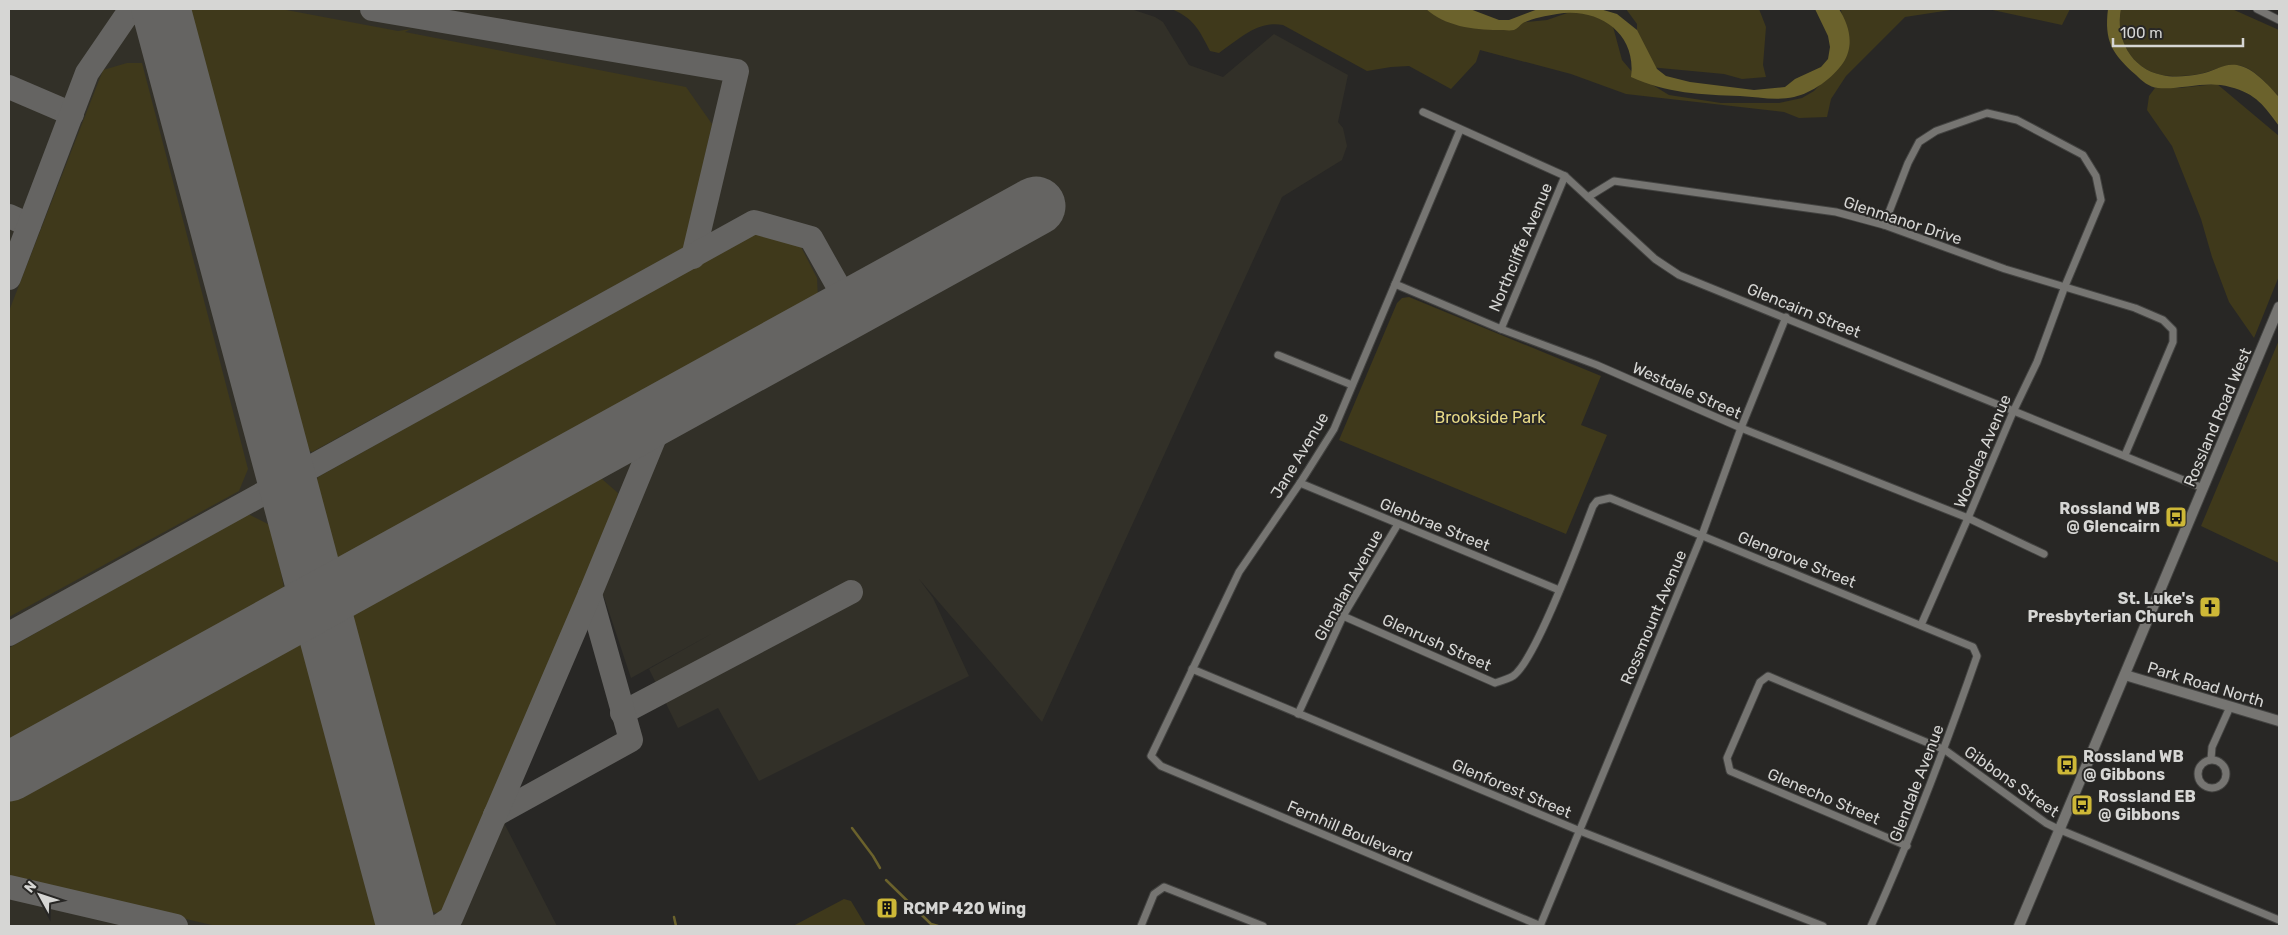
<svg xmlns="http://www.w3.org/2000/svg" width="2288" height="935" font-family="Rubik,sans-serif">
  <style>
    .built { fill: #323028 }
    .green { fill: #3f391b }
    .water { fill: #6b622c }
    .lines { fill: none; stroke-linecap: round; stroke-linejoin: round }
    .stream { stroke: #6b622c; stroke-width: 2.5 }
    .taxiway { stroke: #656462; stroke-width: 24 }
    .runway { stroke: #656462; stroke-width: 59 }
    .street-casing { stroke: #434341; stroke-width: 9 }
    .secondary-casing { stroke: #434341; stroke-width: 12 }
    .street { stroke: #767572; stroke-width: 7 }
    .secondary { stroke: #767572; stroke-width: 10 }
    .labels { text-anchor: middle; stroke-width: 4; stroke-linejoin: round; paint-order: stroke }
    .street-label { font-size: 16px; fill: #d6d6d4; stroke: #282725 }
    .park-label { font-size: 16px; fill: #e6d885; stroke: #282725 }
    .poi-label { font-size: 16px; font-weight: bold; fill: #d6d6d4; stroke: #282725; text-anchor: start }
  </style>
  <rect width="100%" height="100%" fill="#282725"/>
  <polygon class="built" points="9,9 1131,9 1155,17 1163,22 1189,65 1223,77 1274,34 1348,75 1338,122 1343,128 1347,146 1342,160 1282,197 1042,722 919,579 933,598 969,676 759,781 718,708 678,728 649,669 713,633 631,678 604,597 589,597 505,825 557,926 9,926"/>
  <g class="green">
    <polygon points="192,9 281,9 398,31 411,29 405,32 686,87 712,124 685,247 312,452 291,443 177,20"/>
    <path d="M 1171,9 L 1435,9 L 1487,26 L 1547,20 L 1576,10 L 1598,9 L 1612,23 L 1622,60 L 1633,73 L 1669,95 L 1721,103 L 1779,103 L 1802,98 L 1814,91 L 1840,63 L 1845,47 L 1841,9 L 1957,9 L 1905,17 L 1846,76 L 1831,99 L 1827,117 L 1799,118 L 1784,112 L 1626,94 L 1571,74 L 1480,50 L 1476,62 L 1451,89 L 1409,66 L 1391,67 L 1367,71 L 1283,25 C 1258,20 1238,40 1219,53 L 1210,51 C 1200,31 1193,17 1171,9 Z"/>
    <polygon points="1626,9 1759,9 1766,27 1763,65 1766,77 1742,79 1724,74 1649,67 1637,55 1637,24"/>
    <polygon points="1988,9 2070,9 2062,25"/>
    <path d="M 2121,9 L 2232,9 L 2279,30 L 2279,97 C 2268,86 2254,67 2237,65 C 2221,64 2208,74 2193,75 C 2183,76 2172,77 2162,75 C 2131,69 2115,38 2121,9 Z"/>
    <polygon points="127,63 142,63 248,469 239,491 9,617 9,311 103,70"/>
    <polygon points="2217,84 2279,136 2279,276 2254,338 2229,302 2212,257 2201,219 2172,146 2147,110 2149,96 2155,88 2179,88"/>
    <polygon points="755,233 800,245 817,278 818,299 338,565 322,559 306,503 318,477"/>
    <polygon points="1409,297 1601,376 1581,425 1607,435 1566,534 1339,440 1397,303 1402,298"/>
    <polygon points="2279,340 2279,563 2201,526"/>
    <polygon points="595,473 618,493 589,597 442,914 417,909 347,661 346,614 378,590"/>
    <polygon points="248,514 268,524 274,536 284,588 245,614 9,747 9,648"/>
    <polygon points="301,641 317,681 384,923 382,926 216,926 9,878 9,794 253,660"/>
    <polygon points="844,899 851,901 866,926 793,926"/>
  </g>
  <g class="water">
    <path d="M 1426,9 L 1470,9 L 1499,20 L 1509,20 L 1538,9 L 1600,9 L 1617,14 L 1637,30 L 1657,69 L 1666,76 L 1690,82 L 1754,90 L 1785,87 L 1795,79 L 1821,67 L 1828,59 L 1830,47 L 1828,36 L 1815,9 L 1839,9 C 1849,25 1855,45 1843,63 C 1833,78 1812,93 1794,97 C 1776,101 1758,97 1740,96 C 1703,95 1665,93 1631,77 C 1637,33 1598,7 1557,14 C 1546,16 1533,18 1523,23 C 1520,25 1517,29 1514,30 C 1510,31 1503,30 1498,30 C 1473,30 1445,26 1426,9 Z"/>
    <path d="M 2108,9 L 2121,9 C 2115,38 2131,69 2162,75 C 2174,78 2189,76 2200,74 C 2214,72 2222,63 2237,65 C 2254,68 2268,85 2279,97 L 2279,126 C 2264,106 2257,94 2230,87 C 2207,80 2182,90 2158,88 C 2149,87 2142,81 2136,75 C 2112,54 2104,41 2108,9 Z"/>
  </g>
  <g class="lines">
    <g class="stream">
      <polyline points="852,828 873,856 880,868"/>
      <polyline points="886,880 931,924 938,926"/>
      <polyline points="674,917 676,926"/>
    </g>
    <g class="taxiway">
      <polyline points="372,9 737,71 693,257"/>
      <polyline points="9,87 72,114"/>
      <polyline points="9,216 29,225"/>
      <polyline points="9,278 87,73 126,16 139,9"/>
      <polyline points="9,634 754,222 811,238 838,286 842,314"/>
      <polyline points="622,713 851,592"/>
      <polyline points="495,815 631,740 590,594"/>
      <polyline points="9,887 176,926"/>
      <polyline points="439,926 451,918 590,594 666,410"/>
    </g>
    <g class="runway">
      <polyline points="161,9 406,926"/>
      <polyline points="9,772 1036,206"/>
    </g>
    <g class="street-casing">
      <g id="street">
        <polyline points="2257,9 2279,20"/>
        <polyline points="1423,112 1565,176 1655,259 1679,275 2203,488"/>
        <polyline points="1460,130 1334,429 1300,483 1239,572 1151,756 1161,766 1541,926"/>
        <polyline points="1588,197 1614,181 1836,212 1884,225 2005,269 2135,308 2163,320 2173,330 2173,342 2125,455"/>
        <polyline points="1884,225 1908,163 1919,142 1936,131 1987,113 2017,120 2083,155 2096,176 2101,200 2065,286 2037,362 2013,412 1968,518 1921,625"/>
        <polyline points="1395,284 1501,329 1597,365 1741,428 1968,518 2044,554"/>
        <polyline points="1501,329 1565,176"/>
        <polyline points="1278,355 1352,385"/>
        <polyline points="1300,483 1559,590"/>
        <path d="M 1343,616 L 1495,683 C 1501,681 1508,679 1513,676 C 1535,662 1581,537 1593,506 L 1597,501 L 1610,498 L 1973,647 L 1977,656 C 1945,748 1911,838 1871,926"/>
        <polyline points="1192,669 1580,831 1823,926"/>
        <polyline points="1298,714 1343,616 1398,524"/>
        <polyline points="2211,759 2212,747 2230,707"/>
        <circle cx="2212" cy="774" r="14"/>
        <polyline points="1907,846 1730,771 1727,758 1760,682 1768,676 1945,750 2046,823 2058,829 2279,920"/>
        <polyline points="1141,926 1154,894 1164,887 1263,926"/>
        <polyline points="1540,926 1702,535 1741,428 1786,317"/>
      </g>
    </g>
    <g class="secondary-casing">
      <g id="secondary">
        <polyline points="2125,675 2279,721"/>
        <polyline points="2019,926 2279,307"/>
      </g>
    </g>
    <use href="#street" class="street"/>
    <use href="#secondary" class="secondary"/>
  </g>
  <defs>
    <g id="bus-square" transform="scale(1.125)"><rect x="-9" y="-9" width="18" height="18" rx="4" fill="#ceb837" stroke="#282725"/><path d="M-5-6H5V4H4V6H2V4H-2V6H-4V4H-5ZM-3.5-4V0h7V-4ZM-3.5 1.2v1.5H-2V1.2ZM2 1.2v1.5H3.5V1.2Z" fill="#111"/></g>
    <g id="church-square" transform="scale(1.125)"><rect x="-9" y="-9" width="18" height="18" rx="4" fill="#ceb837" stroke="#282725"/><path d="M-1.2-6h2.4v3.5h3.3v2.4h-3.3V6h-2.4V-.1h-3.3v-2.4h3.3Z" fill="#111"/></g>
    <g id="building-square" transform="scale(1.125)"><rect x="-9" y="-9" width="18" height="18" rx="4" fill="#ceb837" stroke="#282725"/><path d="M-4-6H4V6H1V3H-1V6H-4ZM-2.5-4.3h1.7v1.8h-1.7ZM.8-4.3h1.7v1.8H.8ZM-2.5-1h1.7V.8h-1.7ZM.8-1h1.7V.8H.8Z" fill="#111"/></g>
  </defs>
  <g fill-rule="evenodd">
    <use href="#bus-square" x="2176" y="517"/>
    <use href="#church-square" x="2210" y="607"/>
    <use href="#bus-square" x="2067" y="765"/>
    <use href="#bus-square" x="2082" y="805"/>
    <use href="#building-square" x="887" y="908"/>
  </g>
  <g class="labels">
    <g class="street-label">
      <text transform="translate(1903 220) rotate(18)" y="6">Glenmanor Drive</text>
      <text transform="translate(1520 247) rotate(-67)" y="6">Northcliffe Avenue</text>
      <text transform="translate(1804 310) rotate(22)" y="6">Glencairn Street</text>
      <text transform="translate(1687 390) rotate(24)" y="6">Westdale Street</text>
      <text transform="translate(2217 417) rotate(-67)" y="6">Rossland Road West</text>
      <text transform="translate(1982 451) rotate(-67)" y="6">Woodlea Avenue</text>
      <text transform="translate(1299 455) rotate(-59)" y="6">Jane Avenue</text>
      <text transform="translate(1435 524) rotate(22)" y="6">Glenbrae Street</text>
      <text transform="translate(1797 559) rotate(22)" y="6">Glengrove Street</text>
      <text transform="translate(1348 585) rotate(-61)" y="6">Glenalan Avenue</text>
      <text transform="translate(1653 617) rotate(-67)" y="6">Rossmount Avenue</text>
      <text transform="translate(1437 642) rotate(24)" y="6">Glenrush Street</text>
      <text transform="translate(2206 684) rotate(17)" y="6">Park Road North</text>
      <text transform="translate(2012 781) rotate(35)" y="6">Gibbons Street</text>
      <text transform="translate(1916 783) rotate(-69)" y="6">Glendale Avenue</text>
      <text transform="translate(1512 788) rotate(23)" y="6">Glenforest Street</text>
      <text transform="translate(1824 796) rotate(23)" y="6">Glenecho Street</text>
      <text transform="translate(1350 831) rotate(23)" y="6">Fernhill Boulevard</text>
    </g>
    <g class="park-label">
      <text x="1490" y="423">Brookside Park</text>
    </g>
    <g class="poi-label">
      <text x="2160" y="514" text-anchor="end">Rossland WB<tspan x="2160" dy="18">@ Glencairn</tspan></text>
      <text x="2194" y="604" text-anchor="end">St. Luke's<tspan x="2194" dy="18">Presbyterian Church</tspan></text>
      <text x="2083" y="762">Rossland WB<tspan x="2083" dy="18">@ Gibbons</tspan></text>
      <text x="2098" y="802">Rossland EB<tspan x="2098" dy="18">@ Gibbons</tspan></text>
      <text x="903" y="914">RCMP 420 Wing</text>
    </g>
  </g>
  <rect width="2288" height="935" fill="none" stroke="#d6d6d4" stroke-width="20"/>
  <g transform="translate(40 895) rotate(310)" stroke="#282725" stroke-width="4" paint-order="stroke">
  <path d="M0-4L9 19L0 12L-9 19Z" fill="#d6d6d4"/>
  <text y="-8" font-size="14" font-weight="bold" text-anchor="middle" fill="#d6d6d4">N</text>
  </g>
  <path d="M2113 38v8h130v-8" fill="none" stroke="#d6d6d4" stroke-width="2.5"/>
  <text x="2120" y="38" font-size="15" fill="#d6d6d4" stroke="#282725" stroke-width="4" paint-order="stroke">100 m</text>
</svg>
